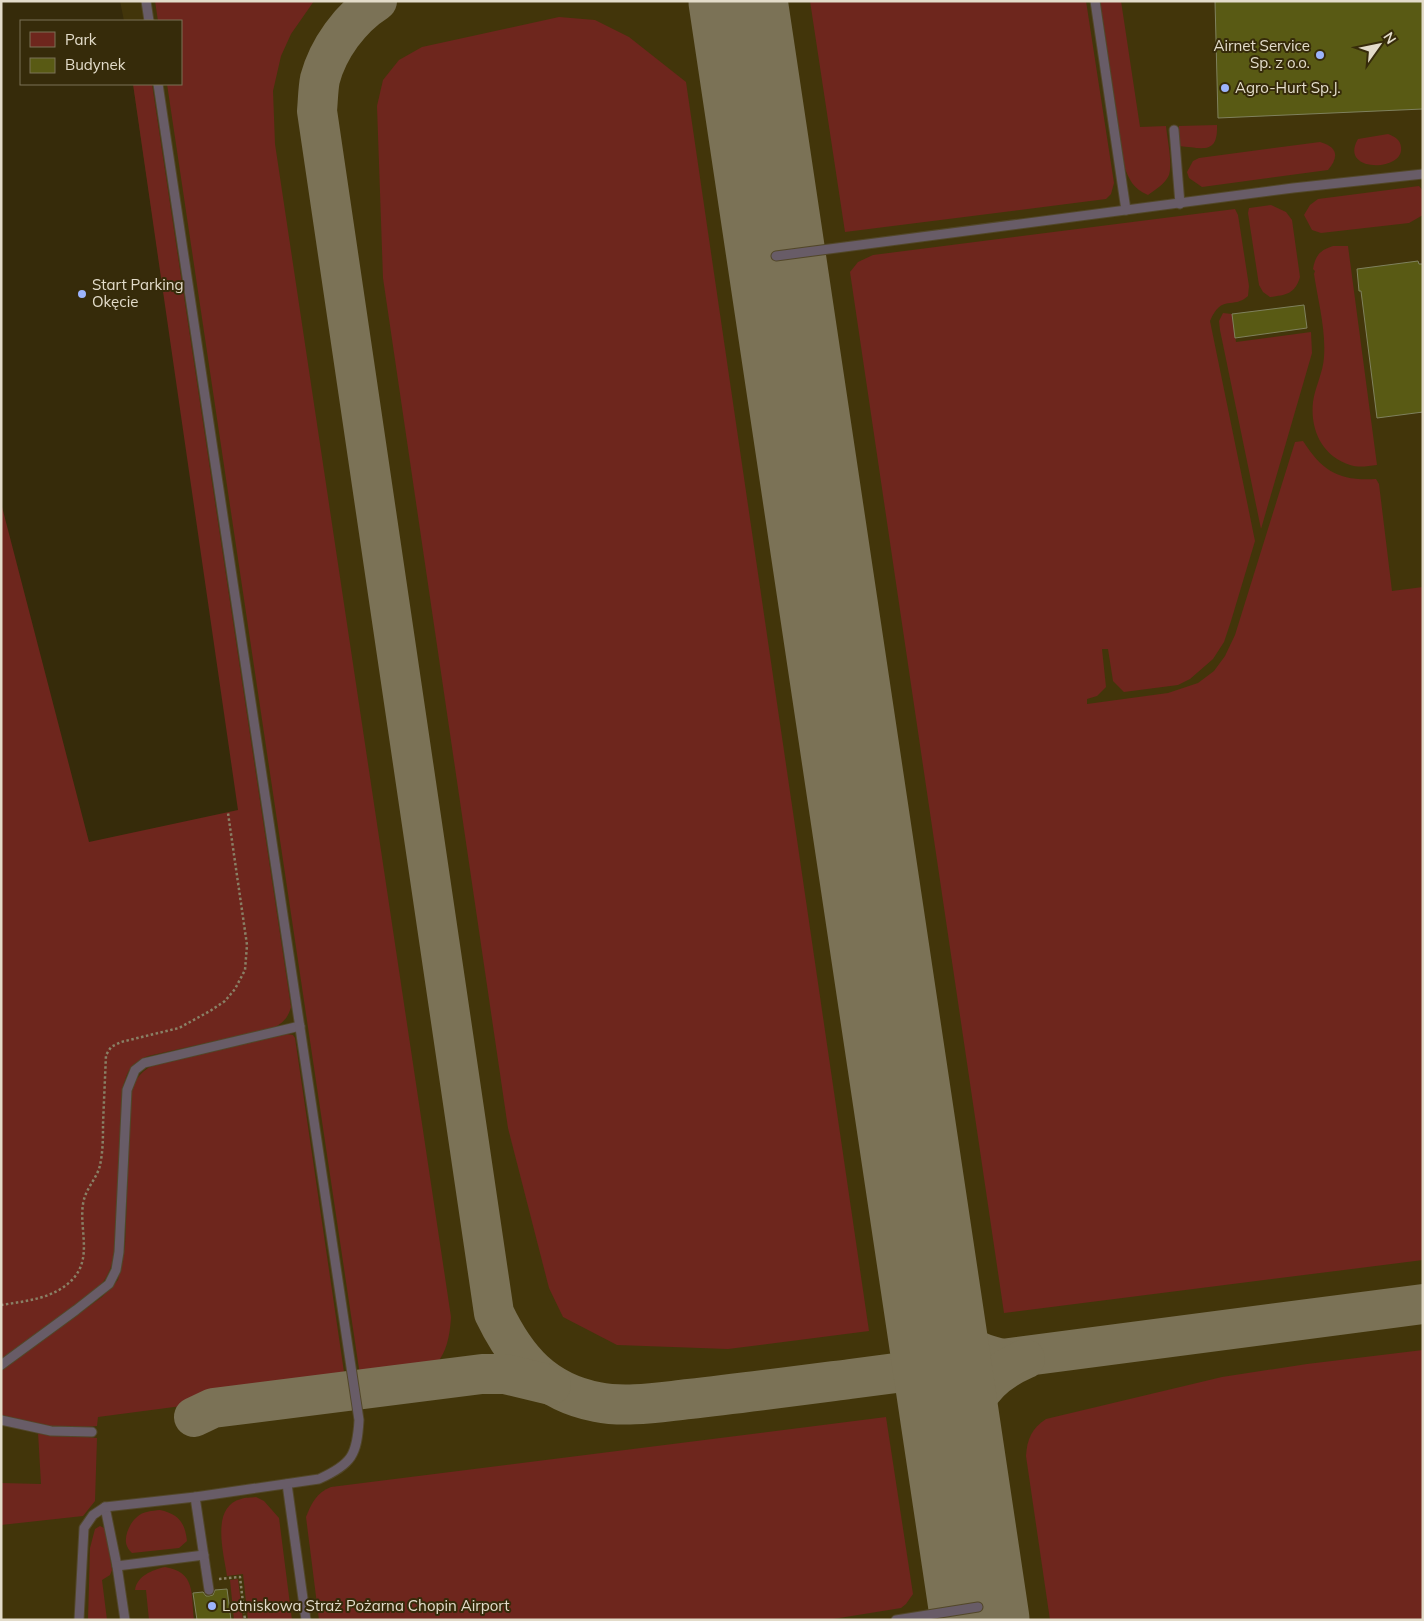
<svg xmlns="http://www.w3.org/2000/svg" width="1424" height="1621" font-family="Mulish,sans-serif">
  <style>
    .built { fill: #42350a }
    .green { fill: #6e261d }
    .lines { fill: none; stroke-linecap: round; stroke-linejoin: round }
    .taxiway { stroke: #7b7256; stroke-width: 40 }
    .runway { stroke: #7b7256; stroke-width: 99 }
    .building { fill: #595a14; stroke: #7f815e }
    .service-casing { stroke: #524729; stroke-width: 11 }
    .path { stroke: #898066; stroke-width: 2.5; stroke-dasharray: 2.5 2.5; stroke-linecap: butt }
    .service { stroke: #685c67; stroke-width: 9 }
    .poi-dot { fill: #9cb4fd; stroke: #362b0a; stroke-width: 2 }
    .labels { text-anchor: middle; stroke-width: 4; stroke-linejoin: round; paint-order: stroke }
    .poi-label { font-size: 15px; fill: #e3dcca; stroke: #362b0a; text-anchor: start }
  </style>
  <rect width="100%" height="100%" fill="#362b0a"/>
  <polygon class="built" points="120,1 1423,1 1423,1620 1,1620 1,1346 113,1054 270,1018 133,84 181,84 181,21 124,21"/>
  <g class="green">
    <path d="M 155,1 L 314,1 L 291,34 L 281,56 L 273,91 L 275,144 L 451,1317 C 450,1334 447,1355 433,1367 C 422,1377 377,1380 361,1382 L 167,84 L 181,84 L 181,21 L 158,21 Z"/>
    <polygon points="810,1 1086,1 1114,183 1111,194 1106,199 845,232"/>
    <path d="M 1100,1 L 1121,1 L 1140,127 L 1166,126 C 1167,138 1173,164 1169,175 C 1165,184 1155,190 1148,195 C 1133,189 1129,179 1124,166 Z"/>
    <polygon points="559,17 595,20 629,37 686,82 869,1331 728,1349 617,1345 563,1317 549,1288 508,1128 383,278 377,106 383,80 399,60 422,47"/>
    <path d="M 133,84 L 152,84 L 291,1007 C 288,1018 283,1023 273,1028 L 148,1056 C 129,1064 127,1072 122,1091 L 115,1252 C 113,1264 108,1277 99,1287 C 72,1313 32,1338 1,1360 L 1,503 L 89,842 L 238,810 Z"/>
    <path d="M 1217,125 C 1218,155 1203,148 1179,146 L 1179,126 Z"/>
    <path d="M 1388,134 C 1395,137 1400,139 1401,147 C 1405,172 1338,173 1358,139 Z"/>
    <path d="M 1320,142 C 1338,147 1339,157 1328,170 L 1202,187 L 1189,178 L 1187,172 L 1193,161 L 1199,158 Z"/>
    <polygon points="1419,186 1423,191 1423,215 1409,223 1321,233 1312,230 1304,215 1310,205 1318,199"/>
    <path d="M 1271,205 L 1286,212 L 1292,220 L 1300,277 C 1295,294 1286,295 1270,297 L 1263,292 L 1259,285 L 1248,213 L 1249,208 Z"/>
    <path d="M 1235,209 L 1238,215 L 1249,286 L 1248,296 C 1233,310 1222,293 1210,321 L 1255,541 L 1231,621 L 1224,642 L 1213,659 L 1190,679 L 1178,685 L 1124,692 L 1113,681 L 1108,649 L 1102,649 L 1106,687 L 1097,696 L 1087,699 L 1087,704 L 1168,693 L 1198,683 L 1214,671 L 1225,656 L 1235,635 L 1295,442 L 1303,441 C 1323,472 1339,481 1376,479 L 1379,484 L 1392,591 L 1423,587 L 1423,1260 L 1004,1313 L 850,272 L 858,262 L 873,255 Z"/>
    <path d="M 1333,246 L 1348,246 L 1377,465 C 1368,466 1359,468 1350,465 C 1322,456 1310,430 1313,402 C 1315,387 1323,373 1324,357 C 1326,329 1318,301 1314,274 L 1315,271 L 1313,269 C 1315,256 1320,250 1333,246 Z"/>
    <polygon points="1223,313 1232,314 1236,342 1311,332 1312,353 1261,529 1220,330 1219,321"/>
    <path d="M 286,1034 L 293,1035 L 295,1038 L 345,1379 L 342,1385 L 98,1417 L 97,1426 L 73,1428 L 47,1426 L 1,1415 L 1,1370 L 102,1297 L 118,1280 L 125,1246 L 131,1093 C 134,1079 143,1069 156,1064 Z"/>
    <path d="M 1423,1350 L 1423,1620 L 1050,1620 L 1026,1456 C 1027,1439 1032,1428 1046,1419 L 1222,1377 L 1307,1364 Z"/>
    <path d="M 886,1417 L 913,1594 L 906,1604 L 901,1608 L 827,1620 L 319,1620 L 306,1517 C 311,1504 317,1492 331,1487 Z"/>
    <polygon points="38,1432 97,1438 95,1501 83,1516 1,1525 1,1483 41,1484"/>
    <path d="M 256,1497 L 264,1501 L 279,1518 L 292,1620 L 248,1620 L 243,1574 L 227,1576 C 224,1554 210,1507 241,1499 C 245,1497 251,1498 256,1497 Z"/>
    <path d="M 160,1510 C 178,1514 185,1522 187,1541 L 179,1548 L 132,1553 C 130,1551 128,1549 127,1546 C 123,1538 130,1522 137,1517 C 143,1511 152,1511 160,1510 Z"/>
    <polygon points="100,1526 106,1529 112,1570 110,1575 102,1580 107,1620 88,1620 90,1548 95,1529"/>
    <path d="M 165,1567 C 196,1572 191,1594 194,1620 L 149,1620 L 146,1590 L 135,1590 C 137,1576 152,1570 165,1567 Z"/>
    <polygon points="238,1579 243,1620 234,1620 230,1580"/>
  </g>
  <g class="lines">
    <g class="taxiway">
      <path d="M 377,1 C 350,18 328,49 320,79 C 318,89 318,100 317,111 L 494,1313 C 516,1359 544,1392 597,1402 C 626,1408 660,1402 689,1399 C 743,1393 796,1386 850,1379 C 1041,1354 1232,1329 1423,1304"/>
      <polyline points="723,1 742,28"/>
      <path d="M 932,1299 C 954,1336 957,1348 1002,1359"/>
      <polyline points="194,1417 213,1408 482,1374 505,1374 551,1385"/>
      <path d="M 957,1466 C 967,1414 972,1382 1025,1359"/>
    </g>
    <polyline class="runway" points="738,1 980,1620"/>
  </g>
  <g class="building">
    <polygon points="1215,1 1423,1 1423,109 1218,118"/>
    <polygon points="1418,261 1419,264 1423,264 1423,412 1377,418 1361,291 1359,291 1357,269"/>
    <polygon points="1304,305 1307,328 1235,338 1232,314"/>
    <polygon points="227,1589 231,1620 197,1620 193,1593 203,1592 206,1596 209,1596 213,1595 215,1590"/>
  </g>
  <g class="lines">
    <g class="service-casing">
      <g id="service">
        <polyline points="146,1 149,21"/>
        <polyline points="1095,1 1126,210"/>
        <polyline points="1174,130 1180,204"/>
        <polyline points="776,256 1293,188 1423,174"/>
        <polyline points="1,1365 76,1310 109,1284 116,1270 119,1252 127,1090 135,1070 144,1063 300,1026"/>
        <polyline points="1,1420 51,1431 92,1432"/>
        <polyline points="287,1484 306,1620"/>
        <polyline points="195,1497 209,1590"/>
        <polyline points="105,1507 117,1566 125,1620"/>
        <polyline points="117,1566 204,1555"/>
        <path d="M 79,1620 L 84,1528 L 93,1515 L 105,1507 L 195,1497 L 319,1479 C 352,1464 357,1455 359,1420 L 158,84"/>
        <polyline points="896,1620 978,1607"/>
      </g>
    </g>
    <g class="path">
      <path d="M 1,1305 C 26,1301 53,1299 72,1280 C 93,1258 79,1230 83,1204 C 85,1190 94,1182 99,1169 C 103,1155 103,1138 103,1124 C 104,1101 105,1078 106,1055 L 111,1047 L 121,1042 L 179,1028 L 210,1011 L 225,1001 L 235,989 L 245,970 L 247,945 L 228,813"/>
      <polyline points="219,1579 240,1577 245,1620"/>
    </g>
    <use href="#service" class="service"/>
  </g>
  <g class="poi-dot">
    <circle cx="1320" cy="55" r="5"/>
    <circle cx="1225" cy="88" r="5"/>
    <circle cx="82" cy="294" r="5"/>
    <circle cx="212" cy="1606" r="5"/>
  </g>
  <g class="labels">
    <g class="poi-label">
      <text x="1310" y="51" text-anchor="end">Airnet Service<tspan x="1310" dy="17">Sp. z o.o.</tspan></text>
      <text x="1235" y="93">Agro-Hurt Sp.J.</text>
      <text x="92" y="290">Start Parking<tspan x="92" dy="17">Okęcie</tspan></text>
      <text x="222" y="1611">Lotniskowa Straż Pożarna Chopin Airport</text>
    </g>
  </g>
  <rect width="1424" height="1621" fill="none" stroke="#e3dcca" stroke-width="5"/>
  <rect x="20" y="20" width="162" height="65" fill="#362b0a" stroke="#7b7257"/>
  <rect x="30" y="32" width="25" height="15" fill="#6e261d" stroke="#7b7257"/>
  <text x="65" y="45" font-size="15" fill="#e3dcca">Park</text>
  <rect x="30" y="58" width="25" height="15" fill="#595a14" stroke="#7b7257"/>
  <text x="65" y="70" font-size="15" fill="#e3dcca">Budynek</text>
  <g transform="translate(1379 45) rotate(57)" stroke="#362b0a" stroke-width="4" paint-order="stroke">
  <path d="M0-4L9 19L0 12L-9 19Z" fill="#e3dcca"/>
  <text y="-8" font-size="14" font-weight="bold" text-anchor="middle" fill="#e3dcca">N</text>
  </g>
</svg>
